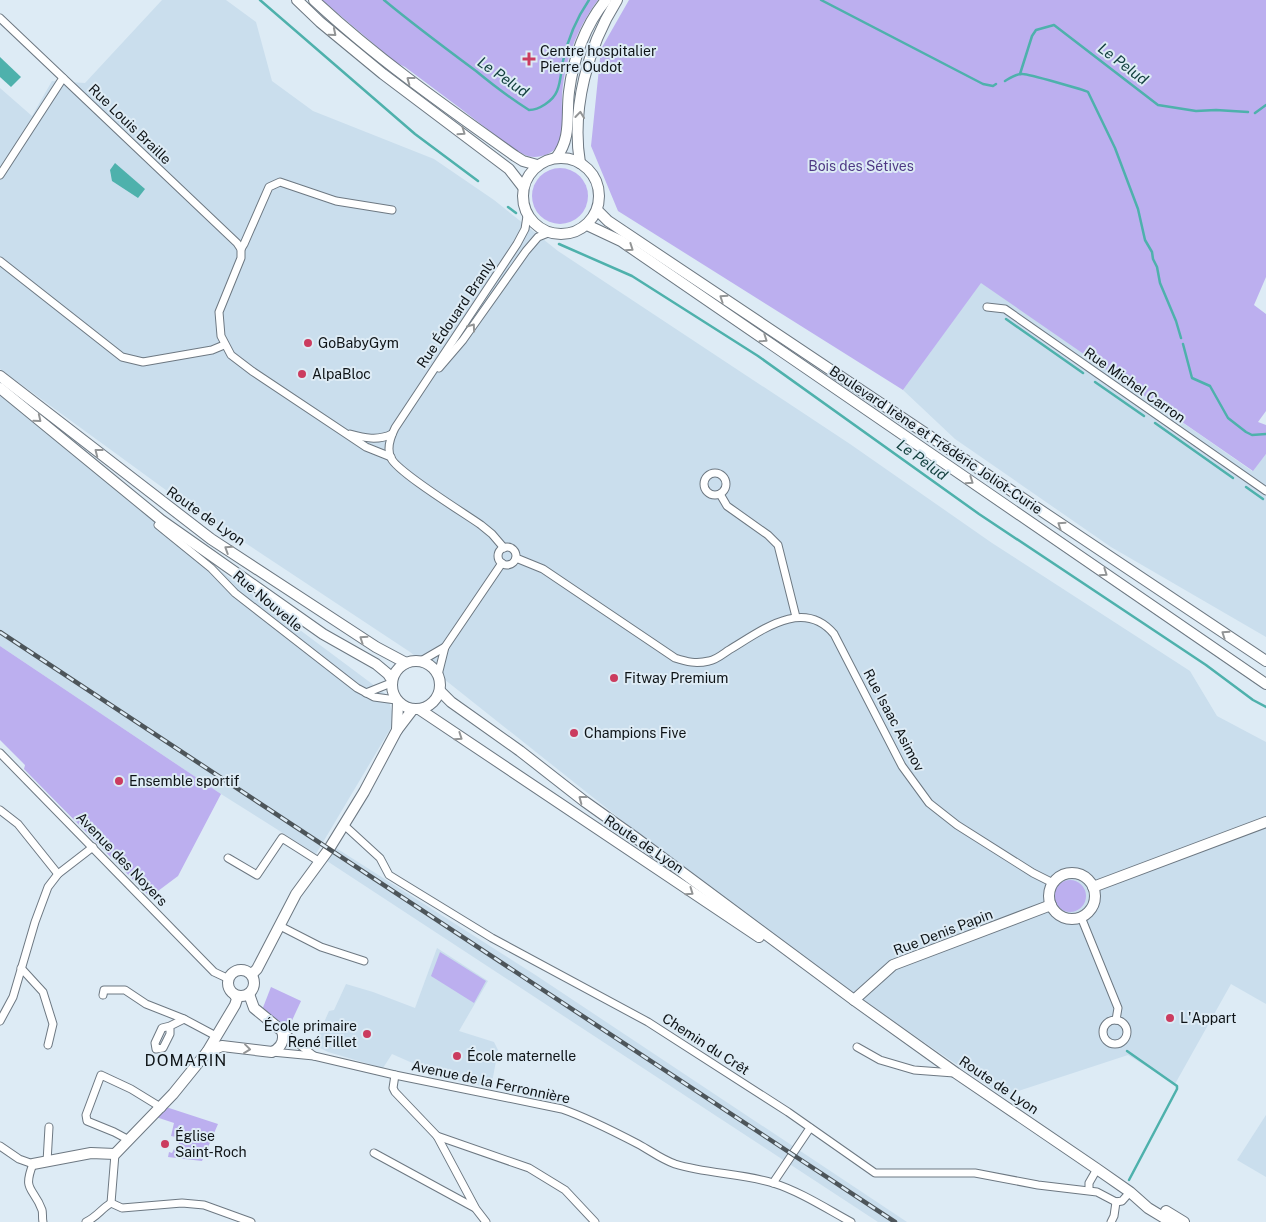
<svg xmlns="http://www.w3.org/2000/svg" width="1266" height="1222" font-family="'Public Sans',sans-serif">
  <style>
    .built { fill: #cadeed }
    .green { fill: #bcafef }
    .water { fill: #4eb1ac }
    .lines { fill: none; stroke-linecap: round; stroke-linejoin: round }
    .stream { stroke: #4eb1ac; stroke-width: 2.5 }
    .street-casing { stroke: #6d7882; stroke-width: 9 }
    .secondary-casing { stroke: #6d7882; stroke-width: 12 }
    .primary-casing { stroke: #6d7882; stroke-width: 12 }
    .street { stroke: #fff; stroke-width: 7 }
    .secondary { stroke: #fff; stroke-width: 10 }
    .primary { stroke: #fff; stroke-width: 10 }
    .rail-casing { stroke: #4d555a; stroke-width: 4.5 }
    .rail { stroke: #ddebf5; stroke-width: 2.5; stroke-dasharray: 8; stroke-linecap: butt }
    .oneway { stroke: #939596 }
    .poi-dot { fill: #cb3c5f; stroke: #ddebf5; stroke-width: 2 }
    .labels { text-anchor: middle; stroke-width: 4; stroke-linejoin: round; paint-order: stroke }
    .poi-label { font-size: 14px; fill: #0e1316; stroke: #ddebf5; text-anchor: start }
    .street-label { font-size: 14px; fill: #0e1316; stroke: #ddebf5 }
    .park-label { font-size: 14px; fill: #4e3884; stroke: #ddebf5 }
    .water-label { font-size: 15px; font-style: italic; fill: #113f3d; stroke: #ddebf5 }
    .quarter-label { font-size: 16px; letter-spacing: 1px; fill: #0e1316; stroke: #ddebf5 }
  </style>
  <rect width="100%" height="100%" fill="#ddebf5"/>
  <g class="built">
    <polygon points="162,0 226,0 256,22 272,81 313,111 434,159 494,200 558,251 850,444 992,543 1190,671 1217,716 1266,742 1266,1004 1231,984 1175,1084 1128,1055 1003,1096 840,985 682,868 410,652 170,493 0,369 0,88 32,116 52,81 85,83"/>
    <polygon points="981,282 1252,471 1266,454 1266,637 1111,547 955,439 903,390"/>
    <polygon points="0,395 171,534 387,695 395,721 316,854 221,794 0,646"/>
    <polygon points="336,848 537,976 907,1222 878,1222 327,861"/>
    <polygon points="437,948 488,981 459,1031 494,1042 498,1050 491,1088 438,1077 439,1072 426,1069 392,1054 383,1068 328,1052 314,1045 329,1011 334,1010 346,984 373,992 415,1008"/>
    <polygon points="1266,1115 1266,1177 1237,1160"/>
  </g>
  <g class="green">
    <path d="M 322,0 L 598,0 C 577,28 563,64 562,99 C 561,114 565,131 558,145 C 553,155 535,160 525,155 C 507,147 493,133 478,122 C 454,103 429,85 405,67 L 395,62 Z"/>
    <polygon points="629,0 1266,0 1266,277 1254,305 1266,314 1266,411 1258,422 1266,425 1266,454 1253,471 981,283 903,390 618,211 591,146 601,49"/>
    <circle cx="560" cy="196" r="28"/>
    <polygon points="0,646 221,794 178,876 150,897 24,769 25,765 0,740"/>
    <circle cx="1070" cy="896" r="16"/>
    <polygon points="440,952 486,981 474,1003 431,976"/>
    <polygon points="271,987 301,1001 289,1027 262,1010"/>
    <polygon points="166,1107 218,1124 202,1161 168,1157 169,1152 172,1153 174,1149 179,1148 181,1146 176,1140 176,1137 171,1136 174,1123 156,1117"/>
  </g>
  <g class="water">
    <polygon points="0,57 21,77 11,87 0,77"/>
    <polygon points="115,163 145,189 138,198 112,181 110,170"/>
  </g>
  <g class="lines">
    <g class="stream">
      <polyline points="260,0 415,134 478,181"/>
      <path d="M 384,0 C 414,25 445,48 476,71 C 493,85 510,98 529,110 C 539,110 553,101 557,91 C 561,82 561,70 563,61 C 568,38 576,19 589,0"/>
      <polyline points="821,0 983,84 993,86 996,84"/>
      <polyline points="1020,74 1032,36 1036,30 1054,25 1158,105 1196,111 1216,110 1248,112"/>
      <path d="M 1005,81 C 1010,78 1017,73 1023,74 C 1028,74 1085,90 1088,92 L 1115,148 L 1138,209 L 1145,240 L 1152,252 L 1153,259 L 1157,267 L 1160,283 L 1176,321 L 1181,338"/>
      <polyline points="1255,113 1266,105"/>
      <polyline points="508,207 516,213"/>
      <polyline points="559,244 632,276 758,356 979,514 1206,665 1253,700 1266,707"/>
      <polyline points="1006,319 1083,373"/>
      <polyline points="1183,344 1192,378 1210,386 1228,418 1246,432 1252,435 1266,434"/>
      <polyline points="1095,382 1144,416"/>
      <polyline points="1155,423 1233,478"/>
      <polyline points="1246,487 1263,499"/>
      <polyline points="1127,1051 1177,1086 1177,1089 1129,1180"/>
    </g>
    <g class="street-casing">
      <g id="street">
        <polyline points="0,18 237,243 241,249 241,258 219,312 221,336 231,355 252,371 366,447 391,457"/>
        <polyline points="0,175 63,78"/>
        <polyline points="241,249 244,244 269,187 280,182 336,201 392,210"/>
        <polyline points="0,261 122,357 143,362 212,350 224,345"/>
        <polyline points="987,307 1005,309 1266,491"/>
        <polyline points="439,368 463,340 526,251 538,237 548,233"/>
        <path d="M 350,434 C 364,438 378,441 392,434"/>
        <circle cx="715" cy="484" r="11"/>
        <polyline points="720,494 727,506 768,535 778,545 796,617"/>
        <polyline points="158,525 211,568 235,593 357,688 374,697 396,700"/>
        <circle cx="507" cy="556" r="9"/>
        <path d="M 504,548 L 492,534 L 481,525 C 464,513 397,472 391,458 C 386,448 391,436 395,428 L 517,244 L 525,229 L 527,216"/>
        <path d="M 516,558 L 543,569 L 675,658 C 687,662 696,664 709,661 C 716,660 723,654 729,650 C 761,631 803,597 834,634 L 902,766 L 929,803 L 957,825 L 1033,873 L 1053,883"/>
        <polyline points="421,661 445,647"/>
        <polyline points="438,675 445,647 502,563"/>
        <polyline points="366,693 391,683"/>
        <polyline points="0,753 214,972 229,979"/>
        <polyline points="0,810 18,824 58,874"/>
        <polyline points="344,825 380,858 389,875 492,938 648,1022 788,1112 875,1173 975,1173 1038,1185 1097,1192 1116,1202"/>
        <polyline points="228,858 257,875 282,838 320,862"/>
        <polyline points="1081,917 1118,1008 1116,1020"/>
        <polyline points="280,926 321,947 364,961"/>
        <polyline points="21,968 43,992 53,1024 48,1045"/>
        <polyline points="103,995 104,990 125,990 146,1004 184,1019"/>
        <circle cx="1115" cy="1032" r="12"/>
        <polyline points="0,1021 13,997 35,922 48,887 58,874 93,847"/>
        <polyline points="170,1026 162,1028 155,1043 156,1049 163,1048 170,1034 170,1026 184,1019 216,1036"/>
        <polyline points="282,1031 314,1056"/>
        <polyline points="857,1047 880,1060 914,1070 954,1073"/>
        <path d="M 272,1052 L 314,1056 L 395,1075 L 562,1109 C 588,1118 613,1131 638,1144 C 651,1151 661,1159 675,1164 C 707,1174 741,1173 773,1183 C 799,1191 827,1209 851,1222"/>
        <polyline points="395,1075 393,1088 395,1092 437,1136 476,1209 486,1222"/>
        <polyline points="437,1136 529,1168 565,1190 595,1222"/>
        <polyline points="129,1140 114,1132 87,1121 86,1115 101,1075 131,1089 162,1108"/>
        <path d="M 0,1146 L 19,1159 L 33,1164 C 22,1192 34,1187 42,1210 C 43,1213 42,1218 43,1222"/>
        <polyline points="374,1153 475,1208"/>
        <polyline points="47,1162 49,1127"/>
        <polyline points="773,1183 810,1128"/>
        <polyline points="1089,1190 1089,1183 1097,1169"/>
        <polyline points="1116,1202 1122,1201 1130,1192"/>
        <polyline points="111,1203 122,1208 182,1203 204,1205 251,1222"/>
        <polyline points="111,1203 115,1154"/>
        <path d="M 86,1222 C 98,1216 101,1209 111,1203"/>
        <polyline points="1111,1222 1114,1216 1116,1202"/>
      </g>
    </g>
    <g class="secondary-casing">
      <g id="secondary">
        <polyline points="0,376 211,539 376,647 406,663"/>
        <polyline points="0,388 161,520 323,634 376,664 388,674 392,680"/>
        <circle cx="416" cy="685" r="24"/>
        <polyline points="440,691 451,702 520,751 584,801 636,838 854,1000 956,1073 1097,1169 1130,1192 1148,1208 1171,1222"/>
        <polyline points="419,709 759,937"/>
        <polyline points="397,730 398,702"/>
        <circle cx="1072" cy="896" r="23"/>
        <polyline points="1093,887 1266,822"/>
        <circle cx="241" cy="983" r="13"/>
        <polyline points="252,974 257,969 296,894 329,849 364,792 397,730 413,709"/>
        <polyline points="854,1000 893,965 1051,905"/>
        <path d="M 207,1052 L 222,1046 L 272,1052 C 281,1048 285,1040 282,1031 L 254,1008 L 249,994"/>
        <polyline points="33,1164 91,1153 115,1154 173,1094 207,1052 235,1005 237,999 235,995"/>
        <polyline points="1166,1211 1184,1222"/>
      </g>
    </g>
    <g class="primary-casing">
      <g id="primary">
        <polyline points="297,0 320,22 383,74 509,169 523,187"/>
        <path d="M 314,0 C 376,58 446,107 515,156 L 523,161 L 537,165"/>
        <circle cx="561" cy="196" r="38"/>
        <path d="M 556,158 C 572,137 566,116 569,92 C 573,59 585,25 606,0"/>
        <path d="M 580,163 C 571,109 588,46 617,0"/>
        <polyline points="597,210 608,221 1266,661"/>
        <polyline points="587,225 621,241 1266,684"/>
      </g>
    </g>
    <use href="#street" class="street"/>
    <use href="#secondary" class="secondary"/>
    <use href="#primary" class="primary"/>
    <g class="rail-casing">
      <polyline id="rail" points="0,632 895,1222"/>
    </g>
    <use href="#rail" class="rail"/>
  </g>
  <defs><path id="oneway-chevron" d="M-2-3.5L2.5 0L-2 3.5" fill="none" stroke-width="1.6" stroke-linecap="round" stroke-linejoin="round" transform="scale(1.25)"/></defs>
  <g class="oneway">
    <use href="#oneway-chevron" transform="translate(333 33) rotate(40)"/>
    <use href="#oneway-chevron" transform="translate(410 80) rotate(-143)"/>
    <use href="#oneway-chevron" transform="translate(580 115) rotate(-84)"/>
    <use href="#oneway-chevron" transform="translate(462 132) rotate(35)"/>
    <use href="#oneway-chevron" transform="translate(630 248) rotate(34)"/>
    <use href="#oneway-chevron" transform="translate(723 298) rotate(-146)"/>
    <use href="#oneway-chevron" transform="translate(472 327) rotate(-54)"/>
    <use href="#oneway-chevron" transform="translate(764 339) rotate(34)"/>
    <use href="#oneway-chevron" transform="translate(38 419) rotate(39)"/>
    <use href="#oneway-chevron" transform="translate(98 452) rotate(-142)"/>
    <use href="#oneway-chevron" transform="translate(970 481) rotate(34)"/>
    <use href="#oneway-chevron" transform="translate(1061 525) rotate(-146)"/>
    <use href="#oneway-chevron" transform="translate(228 549) rotate(-147)"/>
    <use href="#oneway-chevron" transform="translate(1104 573) rotate(34)"/>
    <use href="#oneway-chevron" transform="translate(1225 634) rotate(-146)"/>
    <use href="#oneway-chevron" transform="translate(363 639) rotate(-146)"/>
    <use href="#oneway-chevron" transform="translate(459 737) rotate(34)"/>
    <use href="#oneway-chevron" transform="translate(582 799) rotate(-143)"/>
    <use href="#oneway-chevron" transform="translate(690 892) rotate(35)"/>
    <use href="#oneway-chevron" transform="translate(247 1049) rotate(7)"/>
  </g>
  <g class="poi-dot">
    <path d="M526.5 51.5h5v5h5v5h-5v5h-5v-5h-5v-5h5z"/>
    <circle cx="308" cy="343" r="5"/>
    <circle cx="302" cy="374" r="5"/>
    <circle cx="614" cy="678" r="5"/>
    <circle cx="574" cy="733" r="5"/>
    <circle cx="119" cy="781" r="5"/>
    <circle cx="1170" cy="1018" r="5"/>
    <circle cx="367" cy="1034" r="5"/>
    <circle cx="457" cy="1056" r="5"/>
    <circle cx="165" cy="1144" r="5"/>
  </g>
  <g class="labels">
    <g class="poi-label">
      <text x="540" y="56">Centre hospitalier<tspan x="540" dy="16">Pierre Oudot</tspan></text>
      <text x="318" y="348">GoBabyGym</text>
      <text x="312" y="379">AlpaBloc</text>
      <text x="624" y="683">Fitway Premium</text>
      <text x="584" y="738">Champions Five</text>
      <text x="129" y="786">Ensemble sportif</text>
      <text x="1180" y="1023">L'Appart</text>
      <text x="357" y="1031" text-anchor="end">École primaire<tspan x="357" dy="16">René Fillet</tspan></text>
      <text x="467" y="1061">École maternelle</text>
      <text x="175" y="1141">Église<tspan x="175" dy="16">Saint-Roch</tspan></text>
    </g>
    <g class="street-label">
      <text transform="translate(130 124) rotate(44)" y="5">Rue Louis Braille</text>
      <text transform="translate(456 313) rotate(-56)" y="5">Rue Édouard Branly</text>
      <text transform="translate(1135 385) rotate(35)" y="5">Rue Michel Carron</text>
      <text transform="translate(936 440) rotate(34)" y="5">Boulevard Irène et Frédéric Joliot-Curie</text>
      <text transform="translate(206 516) rotate(35)" y="5">Route de Lyon</text>
      <text transform="translate(268 601) rotate(40)" y="5">Rue Nouvelle</text>
      <text transform="translate(894 720) rotate(62)" y="5">Rue Isaac Asimov</text>
      <text transform="translate(644 844) rotate(34)" y="5">Route de Lyon</text>
      <text transform="translate(122 859) rotate(46)" y="5">Avenue des Noyers</text>
      <text transform="translate(943 932) rotate(-21)" y="5">Rue Denis Papin</text>
      <text transform="translate(706 1044) rotate(33)" y="5">Chemin du Crêt</text>
      <text transform="translate(491 1082) rotate(12)" y="5">Avenue de la Ferronnière</text>
      <text transform="translate(999 1085) rotate(34)" y="5">Route de Lyon</text>
    </g>
    <g class="park-label">
      <text x="861" y="171">Bois des Sétives</text>
    </g>
    <g class="water-label">
      <text transform="translate(1123 64) rotate(37)" y="5">Le Pelud</text>
      <text transform="translate(503 77) rotate(35)" y="5">Le Pelud</text>
      <text transform="translate(922 460) rotate(36)" y="5">Le Pelud</text>
    </g>
    <g class="quarter-label">
      <text x="186" y="1066">DOMARIN</text>
    </g>
  </g>
</svg>
